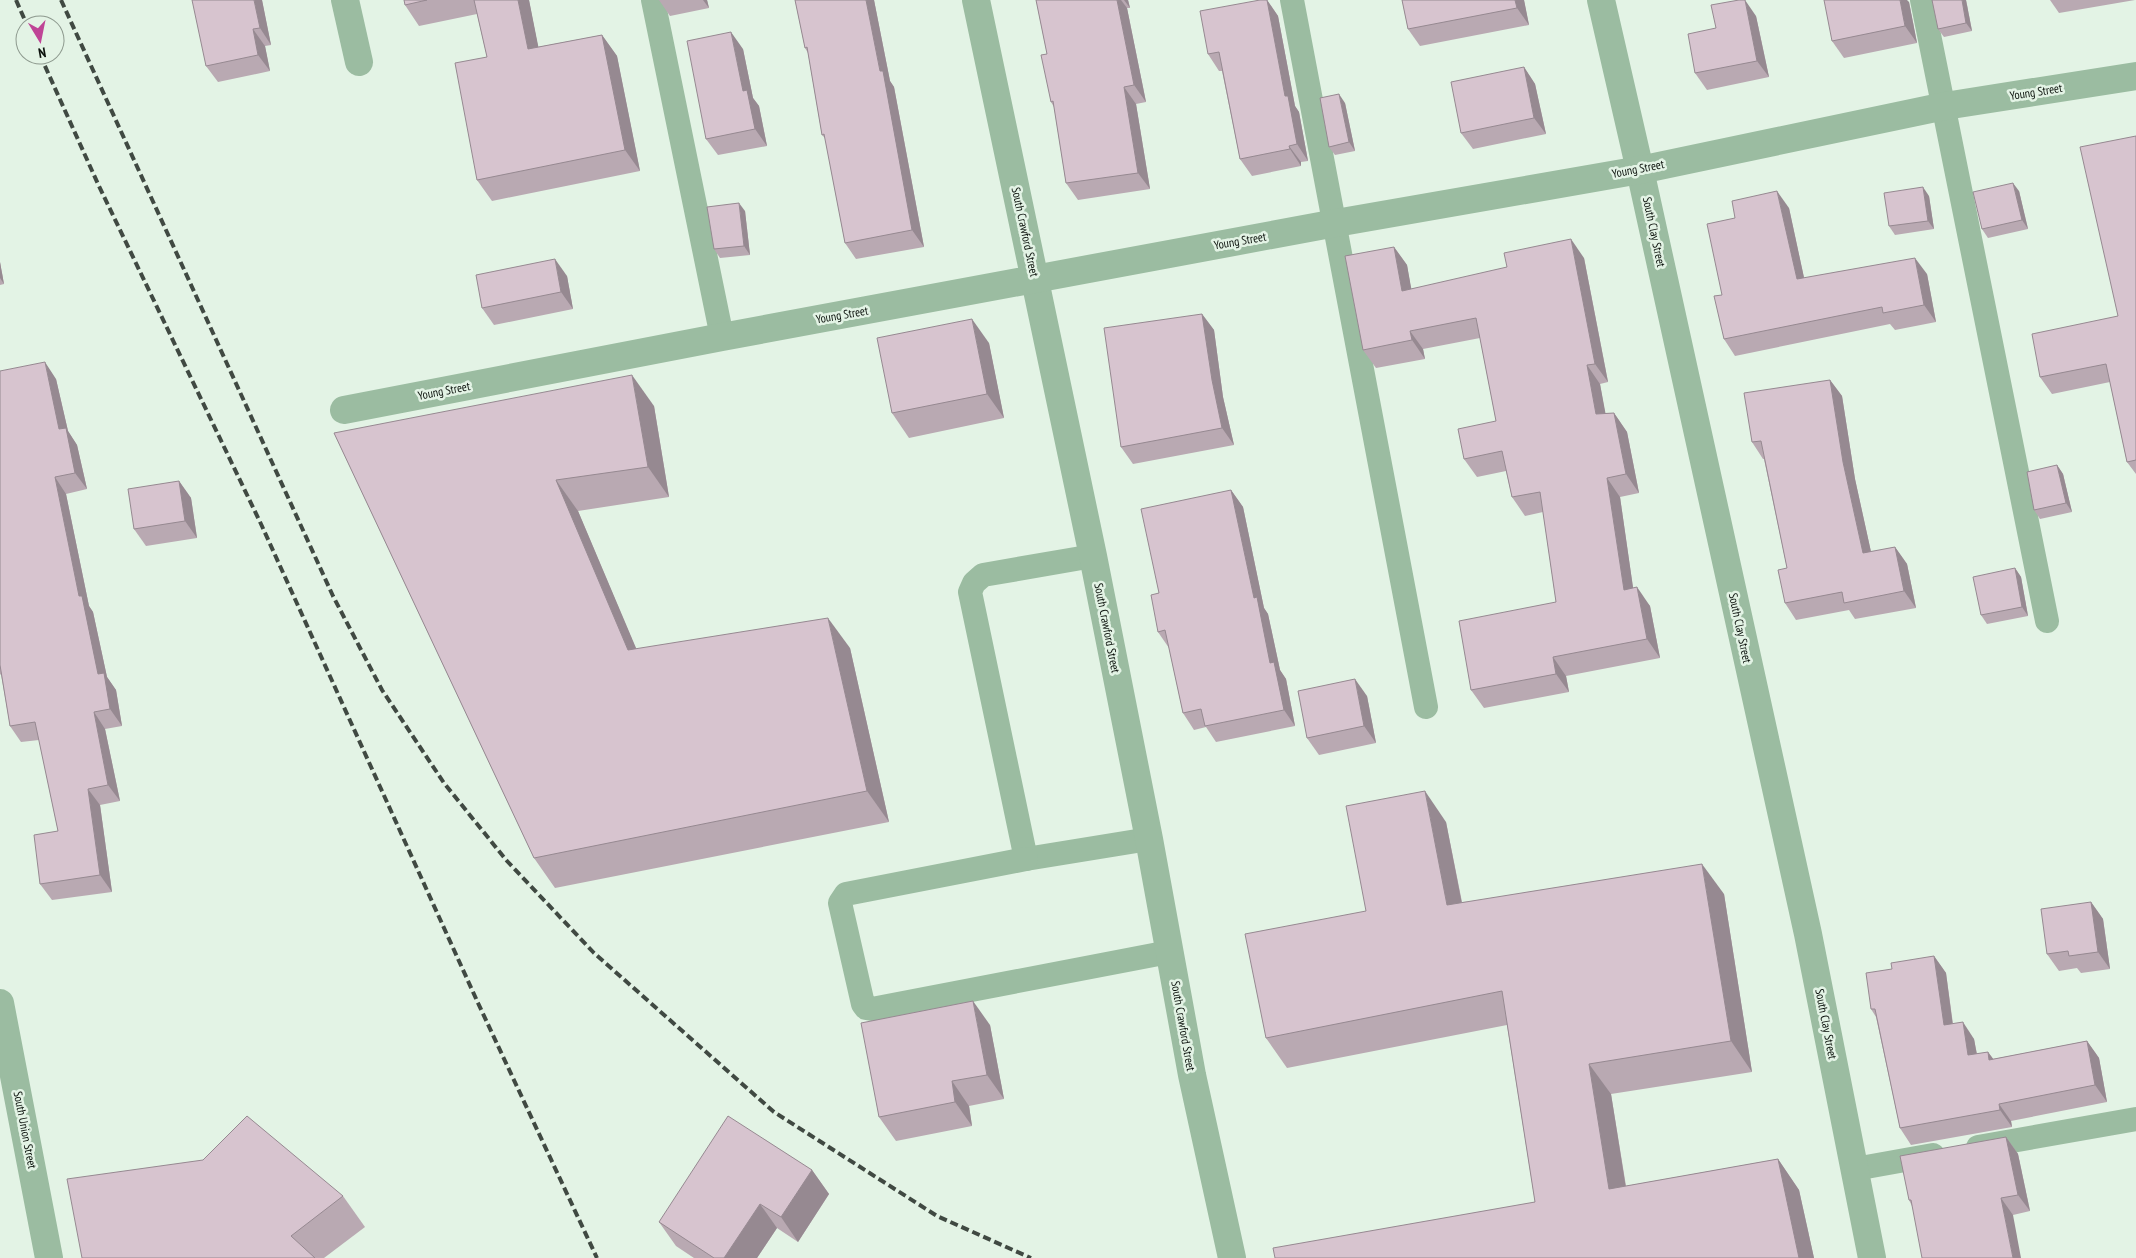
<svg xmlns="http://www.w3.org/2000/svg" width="2136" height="1258" font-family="'PT Sans Narrow',sans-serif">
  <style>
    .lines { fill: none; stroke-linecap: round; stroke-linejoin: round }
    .lane { stroke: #9bbca1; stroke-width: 24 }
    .street { stroke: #9bbca1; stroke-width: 28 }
    .rail { stroke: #404942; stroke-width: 4; stroke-dasharray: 8 4; stroke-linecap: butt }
    .wall { fill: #b9a9b2 }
    .shaded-wall { fill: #968991 }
    .building { fill: #d7c4cf; stroke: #968991 }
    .labels { text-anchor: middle; stroke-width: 5; stroke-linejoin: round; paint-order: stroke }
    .street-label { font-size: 12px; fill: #0b110c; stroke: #e3f3e5 }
  </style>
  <rect width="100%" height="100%" fill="#e3f3e5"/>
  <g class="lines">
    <g class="lane">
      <polyline points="653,0 722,337"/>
      <polyline points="1292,0 1426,707"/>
      <polyline points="1922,0 2047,621"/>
      <polyline points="1093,556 983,575 974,583 970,592 1026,859 1149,839"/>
      <polyline points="1026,859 846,894 840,903 863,1004 866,1008 872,1009 1169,952"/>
      <polyline points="1978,1147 2136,1119"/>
      <polyline points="1855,1169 1933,1155"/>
    </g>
    <g class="street">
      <polyline points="345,0 359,62"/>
      <polyline points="976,0 1093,556 1149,839 1192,1075 1232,1258"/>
      <polyline points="1601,0 1640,170 1808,934 1872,1258"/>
      <polyline points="344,410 722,337 1336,223 1640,170 1945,106 2136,76"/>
      <polyline points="0,1003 49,1258"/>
    </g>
    <g class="rail">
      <polyline points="16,0 27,25"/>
      <polyline points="61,0 333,596 382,690 444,783 507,861 594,953 774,1112 937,1216 1031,1258"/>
      <polyline points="40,55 98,184 261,524 478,1003 597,1258"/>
    </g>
  </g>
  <g class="wall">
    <polygon points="262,0 271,45 265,46 270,71 218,82 206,66"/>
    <polygon points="404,0 529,0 538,47 602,35 617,56 640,171 492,201 477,180 487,57 477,14 419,26 405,5"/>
    <polygon points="659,0 707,0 709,8 670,16"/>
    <polygon points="795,0 874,0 890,81 894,87 924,247 856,259 845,243 825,138 822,135 808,53 805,48"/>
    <polygon points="1036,0 1128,0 1130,8 1127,8 1146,102 1136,104 1150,189 1078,200 1066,183 1054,107 1051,102 1047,54"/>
    <polygon points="1260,0 1267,0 1278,16 1295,106 1299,112 1308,161 1301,162 1301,166 1252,176 1240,159 1222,71 1219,71 1208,54"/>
    <polygon points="1402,0 1524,0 1529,25 1420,46 1408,29"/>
    <polygon points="1966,0 1972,31 1944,37 1938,29"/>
    <polygon points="2050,0 2135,0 2059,13"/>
    <polygon points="1909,2 1917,43 1844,58 1832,41"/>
    <polygon points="1756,16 1769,77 1707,90 1695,73 1716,28"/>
    <polygon points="743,49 753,98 759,106 767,146 718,155 706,139"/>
    <polygon points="1524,67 1535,84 1546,134 1473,149 1461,133"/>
    <polygon points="1345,103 1355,151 1335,155 1329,147"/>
    <polygon points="2136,136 2136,474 2127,462 2110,382 2052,394 2040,377 2118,316"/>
    <polygon points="2019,191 2028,229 1988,238 1982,229"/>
    <polygon points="1929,196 1934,229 1895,235 1889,226"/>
    <polygon points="1789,208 1804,278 1927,274 1936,322 1895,330 1890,324 1735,356 1724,339 1722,295"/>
    <polygon points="745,211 750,255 720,258 714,249"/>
    <polygon points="1394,247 1407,265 1411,289 1584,258 1608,382 1600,384 1605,413 1614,413 1627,432 1639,493 1620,497 1633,588 1650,606 1660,658 1566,676 1569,692 1484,708 1471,690 1556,602 1543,512 1525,516 1512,497 1506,471 1477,477 1464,459 1496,421 1480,338 1423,349 1425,359 1376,368 1363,350"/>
    <polygon points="0,262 4,284 0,285"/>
    <polygon points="567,276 573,309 494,325 482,308"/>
    <polygon points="1202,314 1214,330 1223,397 1234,445 1133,464 1121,447"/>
    <polygon points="989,343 1004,418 909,438 892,413"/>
    <polygon points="0,371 56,379 68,431 77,445 87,489 66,494 89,606 93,612 107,677 116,690 122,726 105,729 120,801 100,805 112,892 52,900 40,884 58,831 39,740 21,742 10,726 1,674 0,675"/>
    <polygon points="1830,380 1842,396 1855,479 1871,552 1895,547 1907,564 1916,608 1855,619 1849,610 1796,620 1785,603 1787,568 1764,459 1763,459 1752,442"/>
    <polygon points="654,406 669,497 578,511 636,649 850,648 889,822 555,888 534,858 334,433"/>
    <polygon points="2057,465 2063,474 2072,512 2040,519 2034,510"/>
    <polygon points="179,481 191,498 197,538 146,546 134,529"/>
    <polygon points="1231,490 1243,507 1264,608 1268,614 1280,670 1286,679 1295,726 1216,742 1206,727 1194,730 1183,713 1169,648 1158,632 1159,593"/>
    <polygon points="2015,568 2021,577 2028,616 1987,624 1981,615"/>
    <polygon points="1367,696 1376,743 1319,755 1307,738"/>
    <polygon points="1446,822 1462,902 1724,894 1752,1072 1611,1094 1626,1186 1778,1159 1799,1190 1814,1258 1275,1258 1535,1202 1507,1025 1287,1068 1266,1038 1366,911"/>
    <polygon points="2091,902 2103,919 2110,969 2081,973 2077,968 2059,971 2047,954"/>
    <polygon points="1934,956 1946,973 1953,1024 1974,1039 1977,1054 1988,1052 1993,1059 2087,1041 2099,1058 2107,1102 2011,1121 2012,1127 1911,1145 1900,1128 1876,1017 1871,1009 1892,969"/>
    <polygon points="990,1025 1004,1099 969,1106 972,1126 896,1141 879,1117"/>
    <polygon points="2006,1137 2018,1154 2030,1211 2013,1215 1912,1206 1909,1200"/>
    <polygon points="812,1170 829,1194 798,1242 777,1228 757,1258 694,1258 676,1246 659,1222"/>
    <polygon points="343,1196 365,1227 324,1258 82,1258"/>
  </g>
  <g class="shaded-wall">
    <polygon points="254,0 262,0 271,45 260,28"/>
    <polygon points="518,0 529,0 543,70 528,49"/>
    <polygon points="703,0 707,0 709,8"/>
    <polygon points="866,0 874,0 890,81 894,87 924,247 912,230"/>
    <polygon points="1117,0 1121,0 1127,8 1146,102 1134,85"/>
    <polygon points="1124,0 1128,0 1130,8"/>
    <polygon points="1267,0 1278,16 1295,106 1299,112 1308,161 1297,144 1285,96"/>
    <polygon points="1515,0 1524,0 1529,25 1517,8"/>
    <polygon points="1745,0 1756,16 1769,77 1757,61"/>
    <polygon points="1900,0 1907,0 1909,2 1917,43 1905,26"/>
    <polygon points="1962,0 1966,0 1972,31 1966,23"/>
    <polygon points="253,29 265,46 270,71 258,55"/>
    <polygon points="731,32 743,49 753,98 759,106 767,146 755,129 743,91"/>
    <polygon points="602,35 617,56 640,171 625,150"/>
    <polygon points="1524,67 1535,84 1546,134 1534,118"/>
    <polygon points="1124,87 1136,104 1150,189 1138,173"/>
    <polygon points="1339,94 1345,103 1355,151 1349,142"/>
    <polygon points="1289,146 1301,162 1301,166 1290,149"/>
    <polygon points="2013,183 2019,191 2028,229 2022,220"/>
    <polygon points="1923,187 1929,196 1934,229 1928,221"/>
    <polygon points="1777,191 1789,208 1808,296 1797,279"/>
    <polygon points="739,203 745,211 750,255 744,246"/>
    <polygon points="1571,239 1584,258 1608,382 1595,364"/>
    <polygon points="1394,247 1407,265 1415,309 1402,291"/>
    <polygon points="1915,258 1927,274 1936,322 1924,305"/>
    <polygon points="555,259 567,276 573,309 561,292"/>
    <polygon points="0,262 4,284 0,278"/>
    <polygon points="1202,314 1214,330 1223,397 1234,445 1222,428 1212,380"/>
    <polygon points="972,319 989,343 1004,418 987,394"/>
    <polygon points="1410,331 1423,349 1425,359 1412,340"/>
    <polygon points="45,362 56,379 68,431 77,445 87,489 75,473 59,429"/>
    <polygon points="1587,365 1600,384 1609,432 1596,414"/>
    <polygon points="632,375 654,406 669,497 648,467"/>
    <polygon points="1830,380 1842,396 1855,479 1875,570 1863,553 1843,462"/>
    <polygon points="1614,413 1627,432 1639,493 1626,474"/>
    <polygon points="2057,465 2063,474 2072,512 2066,503"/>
    <polygon points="55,477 66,494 89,606 93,612 107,677 116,690 122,726 110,709 98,674 79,596"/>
    <polygon points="1607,478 1620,497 1636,608 1624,590"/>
    <polygon points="556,480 578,511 650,681 628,650"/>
    <polygon points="179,481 191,498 197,538 185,521"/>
    <polygon points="1231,490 1243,507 1264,608 1268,614 1280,670 1286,679 1295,726 1284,710 1270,663 1254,598"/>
    <polygon points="1895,547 1907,564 1916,608 1904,591"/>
    <polygon points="2015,568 2021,577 2028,616 2022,607"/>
    <polygon points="1637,587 1650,606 1660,658 1647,639"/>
    <polygon points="828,618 850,648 889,822 867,791"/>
    <polygon points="1553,657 1566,676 1569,692 1556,674"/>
    <polygon points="1355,679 1367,696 1376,743 1364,726"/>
    <polygon points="94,712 105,729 120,801 108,785"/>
    <polygon points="88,789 100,805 112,892 100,875"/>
    <polygon points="1425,791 1446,822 1468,935 1447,905"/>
    <polygon points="1702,864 1724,894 1752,1072 1731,1041"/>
    <polygon points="2091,902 2103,919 2110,969 2098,952"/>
    <polygon points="1934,956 1946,973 1955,1042 1944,1025"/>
    <polygon points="973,1001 990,1025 1004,1099 987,1075"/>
    <polygon points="1963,1022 1974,1039 1980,1072 1968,1055"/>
    <polygon points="2087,1041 2099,1058 2107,1102 2095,1085"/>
    <polygon points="1988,1052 2000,1068 1989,1060"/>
    <polygon points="1589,1064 1611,1094 1631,1220 1609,1189"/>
    <polygon points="952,1081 969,1106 972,1126 955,1102"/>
    <polygon points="1999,1104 2011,1121 2012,1127 2000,1110"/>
    <polygon points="2006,1137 2018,1154 2030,1211 2018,1195"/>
    <polygon points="1778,1159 1799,1190 1814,1258 1799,1258"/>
    <polygon points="812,1170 829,1194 798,1242 781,1217"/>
    <polygon points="2001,1198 2013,1215 2021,1258 2013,1258"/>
    <polygon points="760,1204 777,1228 757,1258 724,1258"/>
  </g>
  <g class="building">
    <polygon points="192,0 254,0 260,28 253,29 258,55 206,66"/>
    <polygon points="404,0 427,0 405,5"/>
    <polygon points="474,0 518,0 528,49 602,35 625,150 477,180 455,63 487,57"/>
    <polygon points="795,0 866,0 880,71 883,71 912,230 845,243 824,134 822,135 807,47 805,48"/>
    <polygon points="1036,0 1117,0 1134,85 1124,87 1138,173 1066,183 1053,101 1051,102 1041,55 1047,54"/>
    <polygon points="1260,0 1267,0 1285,96 1288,96 1297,144 1289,146 1290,149 1240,159 1219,52 1208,54 1200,11"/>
    <polygon points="1402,0 1515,0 1517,8 1408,29"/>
    <polygon points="1739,0 1745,0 1757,61 1695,73 1688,34 1716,28 1711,5"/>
    <polygon points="1824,0 1900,0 1905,26 1832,41"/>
    <polygon points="1932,0 1962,0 1966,23 1938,29"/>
    <polygon points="731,32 743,91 747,90 755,129 706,139 687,41"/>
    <polygon points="1524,67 1534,118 1461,133 1451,82"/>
    <polygon points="1339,94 1349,142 1329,147 1320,98"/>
    <polygon points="2136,136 2136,460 2127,462 2106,364 2040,377 2032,334 2118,316 2080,147"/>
    <polygon points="2013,183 2022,220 1982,229 1973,192"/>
    <polygon points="1923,187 1928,221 1889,226 1884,193"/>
    <polygon points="1777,191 1797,279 1915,258 1924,305 1883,313 1882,307 1724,339 1714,296 1722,295 1707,224 1735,218 1732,201"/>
    <polygon points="739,203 744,246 714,249 707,207"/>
    <polygon points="1571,239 1595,364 1587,365 1596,414 1614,413 1626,474 1607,478 1624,590 1637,587 1647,639 1553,657 1556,674 1471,690 1459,621 1556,602 1540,492 1512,497 1502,451 1464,459 1458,429 1496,421 1476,318 1410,331 1412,340 1363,350 1345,256 1394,247 1402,291 1507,267 1504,253"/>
    <polygon points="555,259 561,292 482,308 476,275"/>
    <polygon points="1202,314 1212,380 1222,428 1121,447 1104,328"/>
    <polygon points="972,319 987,394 892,413 877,338"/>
    <polygon points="45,362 59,429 66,428 75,473 55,477 79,596 82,596 98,674 104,673 110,709 94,712 108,785 88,789 100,875 40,884 34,835 58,831 35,722 10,726 0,665 0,371"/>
    <polygon points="632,375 648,467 556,480 628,650 828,618 867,791 534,858 334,433"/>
    <polygon points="1830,380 1843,462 1863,553 1895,547 1904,591 1844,603 1842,592 1785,603 1778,570 1787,568 1761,441 1752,442 1744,393"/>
    <polygon points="2057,465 2066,503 2034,510 2027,472"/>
    <polygon points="179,481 185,521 134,529 128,489"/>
    <polygon points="1231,490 1254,598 1257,597 1270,663 1274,662 1284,710 1205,726 1201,709 1183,713 1165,630 1158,632 1151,595 1159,593 1141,509"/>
    <polygon points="2015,568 2022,607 1981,615 1973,577"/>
    <polygon points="1355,679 1364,726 1307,738 1298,691"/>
    <polygon points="1425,791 1447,905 1702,864 1731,1041 1589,1064 1609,1189 1778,1159 1799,1258 1275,1258 1273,1248 1535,1202 1502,991 1266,1038 1245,934 1366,911 1346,806"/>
    <polygon points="2091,902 2098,952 2069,956 2068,951 2047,954 2041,909"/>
    <polygon points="1934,956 1944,1025 1963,1022 1968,1055 1988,1052 1989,1060 2087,1041 2095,1085 1999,1104 2000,1110 1900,1128 1875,1009 1871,1009 1866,973 1892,969 1891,963"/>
    <polygon points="973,1001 987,1075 952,1081 955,1102 879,1117 861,1023"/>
    <polygon points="247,1116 343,1196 291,1236 315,1258 82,1258 67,1179 203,1160"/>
    <polygon points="728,1116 812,1170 781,1217 760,1204 724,1258 714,1258 659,1222"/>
    <polygon points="2006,1137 2018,1195 2001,1198 2013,1258 1922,1258 1911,1200 1909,1200 1900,1156"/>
  </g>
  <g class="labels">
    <g class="street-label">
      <text transform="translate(2036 92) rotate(-9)" y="4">Young Street</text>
      <text transform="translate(1638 169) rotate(-11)" y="4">Young Street</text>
      <text transform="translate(1025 232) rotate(78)" y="4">South Crawford Street</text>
      <text transform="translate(1654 232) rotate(78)" y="4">South Clay Street</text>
      <text transform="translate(1240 241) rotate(-10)" y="4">Young Street</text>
      <text transform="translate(842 315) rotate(-10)" y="4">Young Street</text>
      <text transform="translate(444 391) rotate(-11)" y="4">Young Street</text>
      <text transform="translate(1107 628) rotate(79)" y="4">South Crawford Street</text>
      <text transform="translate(1740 628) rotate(78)" y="4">South Clay Street</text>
      <text transform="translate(1826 1024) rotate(79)" y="4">South Clay Street</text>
      <text transform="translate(1183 1026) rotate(80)" y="4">South Crawford Street</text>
      <text transform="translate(25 1130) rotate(79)" y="4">South Union Street</text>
    </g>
  </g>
  <g transform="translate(40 40) rotate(170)"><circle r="24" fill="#e3f3e5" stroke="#8d998e"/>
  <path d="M0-4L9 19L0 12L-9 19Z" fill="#bf4496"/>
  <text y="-8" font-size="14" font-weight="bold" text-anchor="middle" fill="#0b110c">N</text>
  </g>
</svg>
